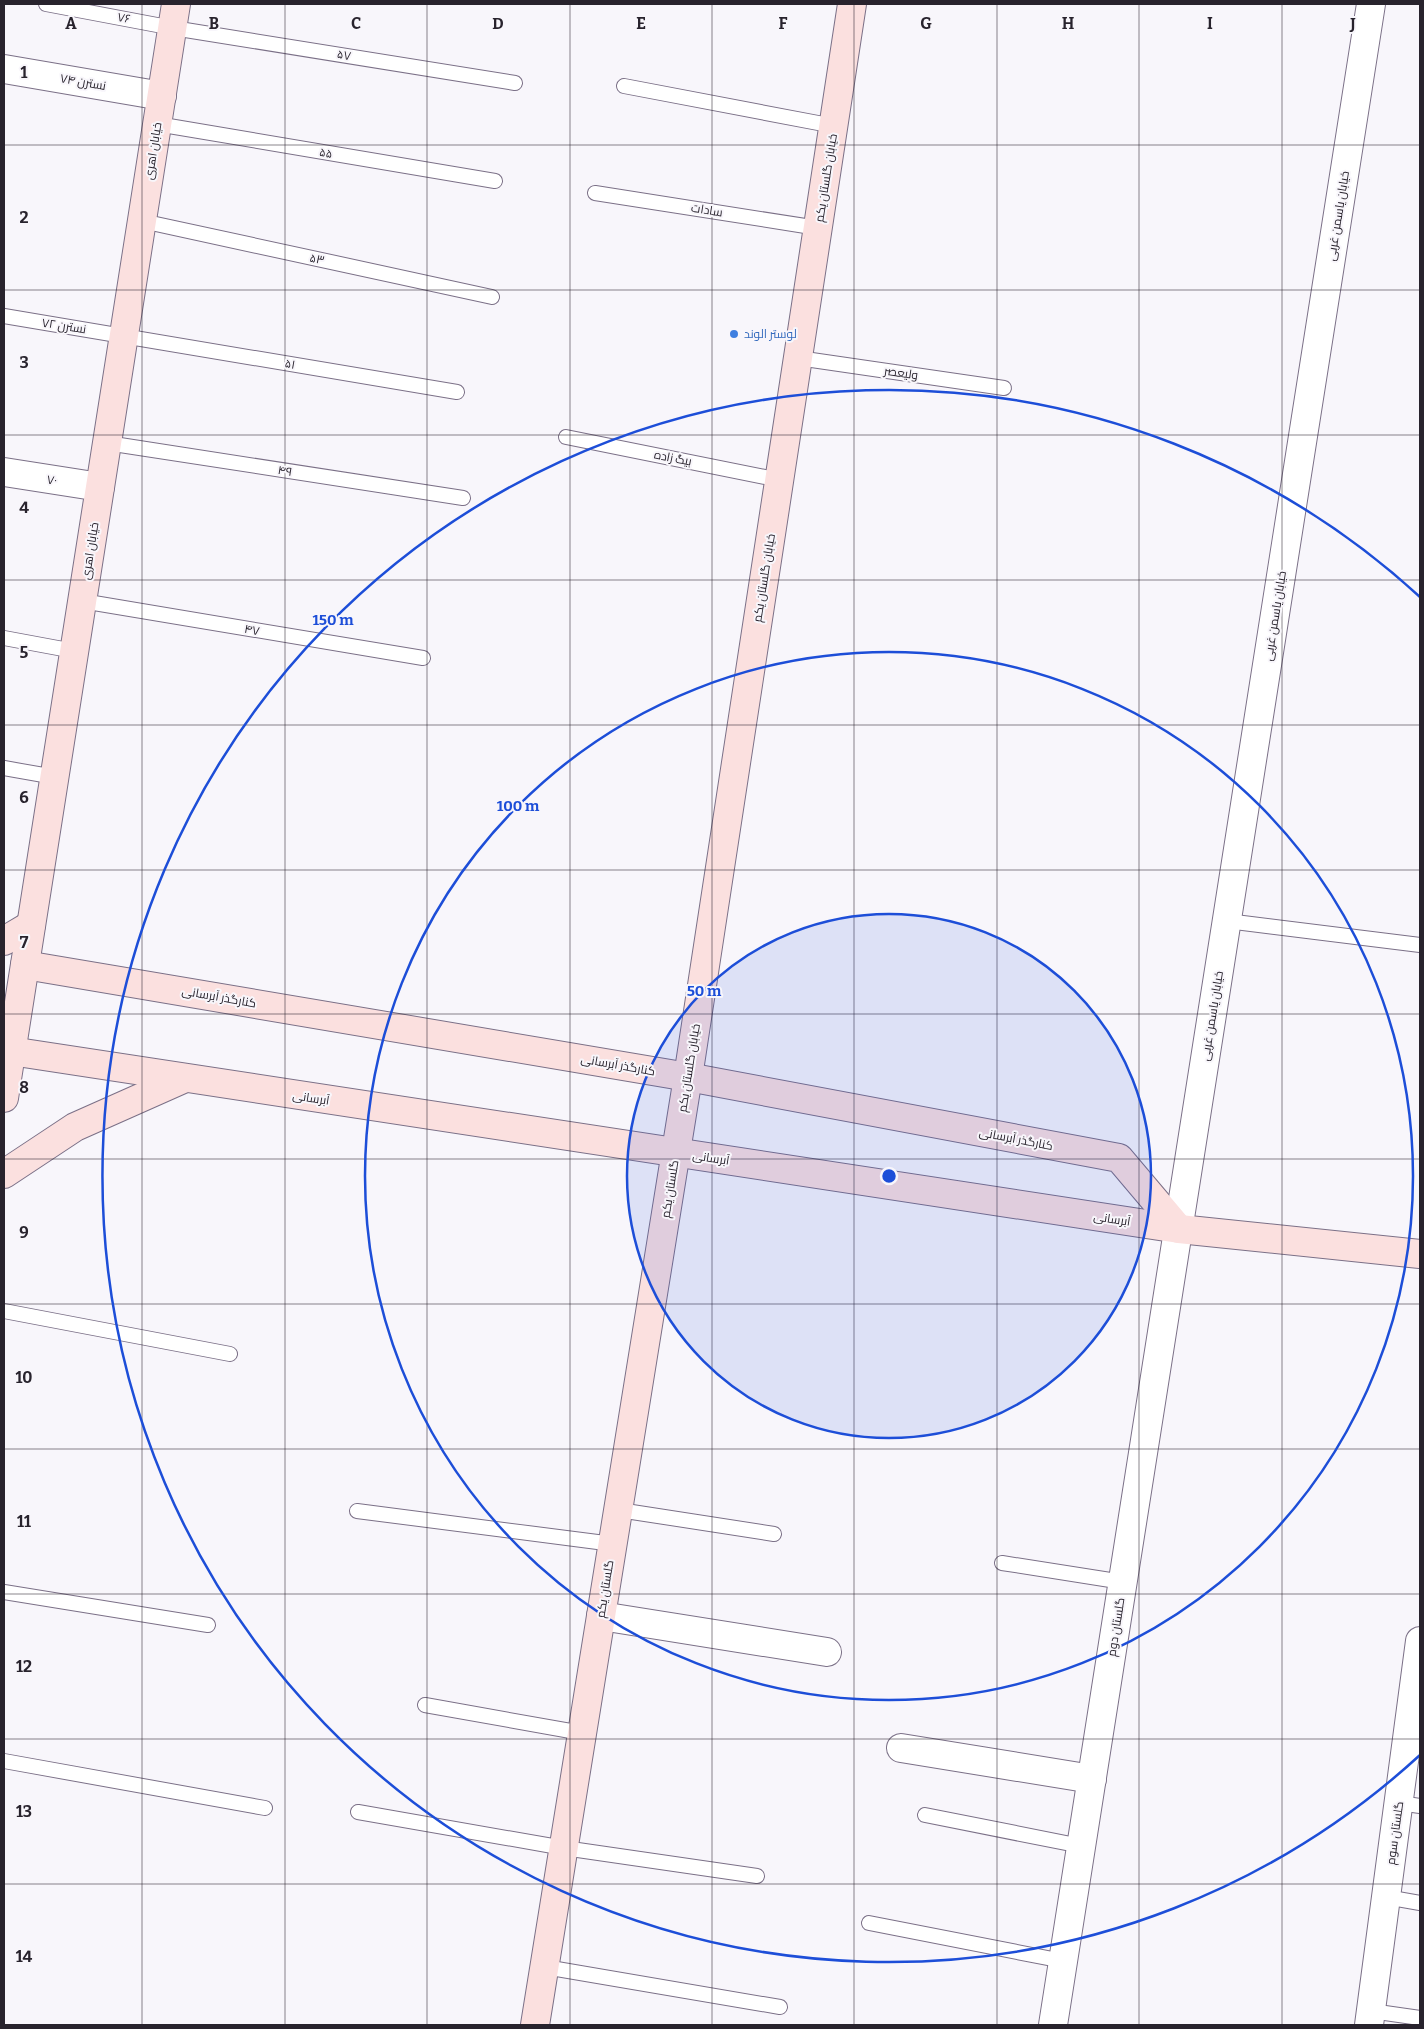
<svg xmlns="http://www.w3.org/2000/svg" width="1424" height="2029" font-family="Bitter,Cairo,serif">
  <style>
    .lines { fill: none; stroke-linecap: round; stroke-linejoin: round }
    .lane-casing { stroke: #7b7087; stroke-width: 16 }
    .street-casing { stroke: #7b7087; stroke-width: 30 }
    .secondary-casing { stroke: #7b7087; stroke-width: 30 }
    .lane { stroke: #fff; stroke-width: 14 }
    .street { stroke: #fff; stroke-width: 28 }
    .secondary { stroke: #fbe0df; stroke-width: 28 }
    .grid { fill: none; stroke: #28232d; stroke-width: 1; stroke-opacity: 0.55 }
    .ring { fill: none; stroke: #1d4ed8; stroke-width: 2.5 }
    .shop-dot { fill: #3f7fe0; stroke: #f8f6fb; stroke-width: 2 }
    .labels { text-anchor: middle; stroke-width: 4; stroke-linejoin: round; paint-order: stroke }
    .street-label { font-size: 12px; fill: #28232d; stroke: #f8f6fb }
    .shop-label { font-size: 12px; fill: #366cbe; stroke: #f8f6fb; text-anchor: start }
    .grid-label { font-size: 16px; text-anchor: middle; font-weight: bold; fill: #28232d; stroke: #f8f6fb; stroke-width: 4; stroke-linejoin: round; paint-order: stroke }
    .centre { fill: #1d4ed8; stroke: #f8f6fb; stroke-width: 2.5 }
    .ring-label { font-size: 15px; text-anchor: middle; font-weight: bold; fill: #1d4ed8; stroke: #f8f6fb; stroke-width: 4; stroke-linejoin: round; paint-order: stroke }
  </style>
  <rect width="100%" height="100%" fill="#f8f6fb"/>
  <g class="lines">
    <g class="lane-casing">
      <g id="lane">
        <polyline points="46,4 173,28 515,83"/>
        <polyline points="624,86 834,126"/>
        <polyline points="157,124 495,181"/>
        <polyline points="595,193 818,228"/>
        <polyline points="142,221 492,297"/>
        <polyline points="4,316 457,392"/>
        <polyline points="798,358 1004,388"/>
        <polyline points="566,437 780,480"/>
        <polyline points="107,443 463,498"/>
        <polyline points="82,601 423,658"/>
        <polyline points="4,638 74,651"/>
        <polyline points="4,768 55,777"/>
        <polyline points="1227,921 1420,945"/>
        <polyline points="4,1311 230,1354"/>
        <polyline points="619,1510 774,1534"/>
        <polyline points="357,1511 613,1544"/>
        <polyline points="1002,1563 1123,1582"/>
        <polyline points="4,1592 208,1625"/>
        <polyline points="425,1705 582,1733"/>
        <polyline points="4,1761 265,1808"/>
        <polyline points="1399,1803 1420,1806"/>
        <polyline points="358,1812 564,1848 757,1876"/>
        <polyline points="925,1815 1081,1846"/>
        <polyline points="1386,1897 1420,1903"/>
        <polyline points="869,1923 1063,1961"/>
        <polyline points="545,1967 780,2007"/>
        <polyline points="1371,2011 1420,2018"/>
      </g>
    </g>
    <g class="street-casing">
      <g id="street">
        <polyline points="4,69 162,96"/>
        <polyline points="4,472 100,487"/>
        <polyline points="601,1616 827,1652"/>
        <polyline points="901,1748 1092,1779"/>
        <polyline points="1053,2025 1371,4"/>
        <polyline points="1369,2025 1420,1641"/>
      </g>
    </g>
    <g class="secondary-casing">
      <g id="secondary">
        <polyline points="4,941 31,925"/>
        <polyline points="25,965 688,1077 1119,1158 1179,1229"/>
        <polyline points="4,1050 1179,1229 1420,1254"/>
        <polyline points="4,1098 176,4"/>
        <polyline points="4,1174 75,1127 183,1079"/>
        <polyline points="535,2025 688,1077 852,4"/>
      </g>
    </g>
    <use href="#lane" class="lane"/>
    <use href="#street" class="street"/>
    <use href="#secondary" class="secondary"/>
  </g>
  <path class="grid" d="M 142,4 L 142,2025M 285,4 L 285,2025M 427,4 L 427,2025M 570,4 L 570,2025M 712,4 L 712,2025M 854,4 L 854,2025M 997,4 L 997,2025M 1139,4 L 1139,2025M 1282,4 L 1282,2025M 4,145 L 1420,145M 4,290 L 1420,290M 4,435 L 1420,435M 4,580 L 1420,580M 4,725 L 1420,725M 4,870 L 1420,870M 4,1014 L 1420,1014M 4,1159 L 1420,1159M 4,1304 L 1420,1304M 4,1449 L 1420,1449M 4,1594 L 1420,1594M 4,1739 L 1420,1739M 4,1884 L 1420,1884"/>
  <circle cx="889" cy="1176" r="262" fill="#1d4ed8" fill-opacity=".12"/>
  <g class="ring">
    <circle cx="889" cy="1176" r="262"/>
    <circle cx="889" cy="1176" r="524"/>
    <path d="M1420 1755A786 786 0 1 1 1420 597"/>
  </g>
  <circle class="shop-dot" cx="734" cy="334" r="5"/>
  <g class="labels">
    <g class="street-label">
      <text transform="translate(124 18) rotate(11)" y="4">۷۶</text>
      <text transform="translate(344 55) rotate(9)" y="4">۵۷</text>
      <text transform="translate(83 82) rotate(10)" y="4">نسترن ۷۴</text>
      <text transform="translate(153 151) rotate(-81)" y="4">خیابان اهری</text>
      <text transform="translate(326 153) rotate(10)" y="4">۵۵</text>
      <text transform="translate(826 178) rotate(-81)" y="4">خیابان گلستان یکم</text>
      <text transform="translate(707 210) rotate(9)" y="4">سادات</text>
      <text transform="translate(1338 216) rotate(-81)" y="4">خیابان یاسمن غربی</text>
      <text transform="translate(317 259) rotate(12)" y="4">۵۳</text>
      <text transform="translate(64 326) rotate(9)" y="4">نسترن ۷۲</text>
      <text transform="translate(290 364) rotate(10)" y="4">۵۱</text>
      <text transform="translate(901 373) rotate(8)" y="4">ولیعصر</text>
      <text transform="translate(673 458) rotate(11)" y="4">بیگ زاده</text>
      <text transform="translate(285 471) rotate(9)" y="4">۴۹</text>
      <text transform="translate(52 480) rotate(9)" y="4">۷۰</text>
      <text transform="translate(90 551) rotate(-81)" y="4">خیابان اهری</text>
      <text transform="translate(764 578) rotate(-81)" y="4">خیابان گلستان یکم</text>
      <text transform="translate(1275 616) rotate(-81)" y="4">خیابان یاسمن غربی</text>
      <text transform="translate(252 630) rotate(10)" y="4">۴۷</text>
      <text transform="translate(219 997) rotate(10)" y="4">کنارگذر آبرسانی</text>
      <text transform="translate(1212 1016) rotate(-81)" y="4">خیابان یاسمن غربی</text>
      <text transform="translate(618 1065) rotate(10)" y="4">کنارگذر آبرسانی</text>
      <text transform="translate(689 1068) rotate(-81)" y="4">خیابان گلستان یکم</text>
      <text transform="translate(311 1098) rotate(9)" y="4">آبرسانی</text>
      <text transform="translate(1016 1139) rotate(11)" y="4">کنارگذر آبرسانی</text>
      <text transform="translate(711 1158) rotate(9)" y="4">آبرسانی</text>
      <text transform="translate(670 1189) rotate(-81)" y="4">گلستان یکم</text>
      <text transform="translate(1112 1219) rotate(9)" y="4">آبرسانی</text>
      <text transform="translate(605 1589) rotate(-81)" y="4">گلستان یکم</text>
      <text transform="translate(1116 1627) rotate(-81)" y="4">گلستان دوم</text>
      <text transform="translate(1395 1833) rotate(-82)" y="4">گلستان سوم</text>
    </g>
    <g class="shop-label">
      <text x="744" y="338">لوستر الوند</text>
    </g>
  </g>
  <g class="grid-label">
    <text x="71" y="29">A</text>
    <text x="214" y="29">B</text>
    <text x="356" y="29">C</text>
    <text x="498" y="29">D</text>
    <text x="641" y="29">E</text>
    <text x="783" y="29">F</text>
    <text x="926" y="29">G</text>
    <text x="1068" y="29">H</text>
    <text x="1210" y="29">I</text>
    <text x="1353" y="29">J</text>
    <text x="24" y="78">1</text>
    <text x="24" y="223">2</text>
    <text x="24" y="368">3</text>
    <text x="24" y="513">4</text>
    <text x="24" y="658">5</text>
    <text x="24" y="803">6</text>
    <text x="24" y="948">7</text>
    <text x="24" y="1093">8</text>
    <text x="24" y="1238">9</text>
    <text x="24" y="1383">10</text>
    <text x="24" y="1527">11</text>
    <text x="24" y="1672">12</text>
    <text x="24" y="1817">13</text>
    <text x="24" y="1962">14</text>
  </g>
  <circle cx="889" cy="1176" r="8" class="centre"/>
  <g class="ring-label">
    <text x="333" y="625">150 m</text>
    <text x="518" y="811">100 m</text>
    <text x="704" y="996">50 m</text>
  </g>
  <rect width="1424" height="2029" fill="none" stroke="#28232d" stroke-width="10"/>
</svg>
